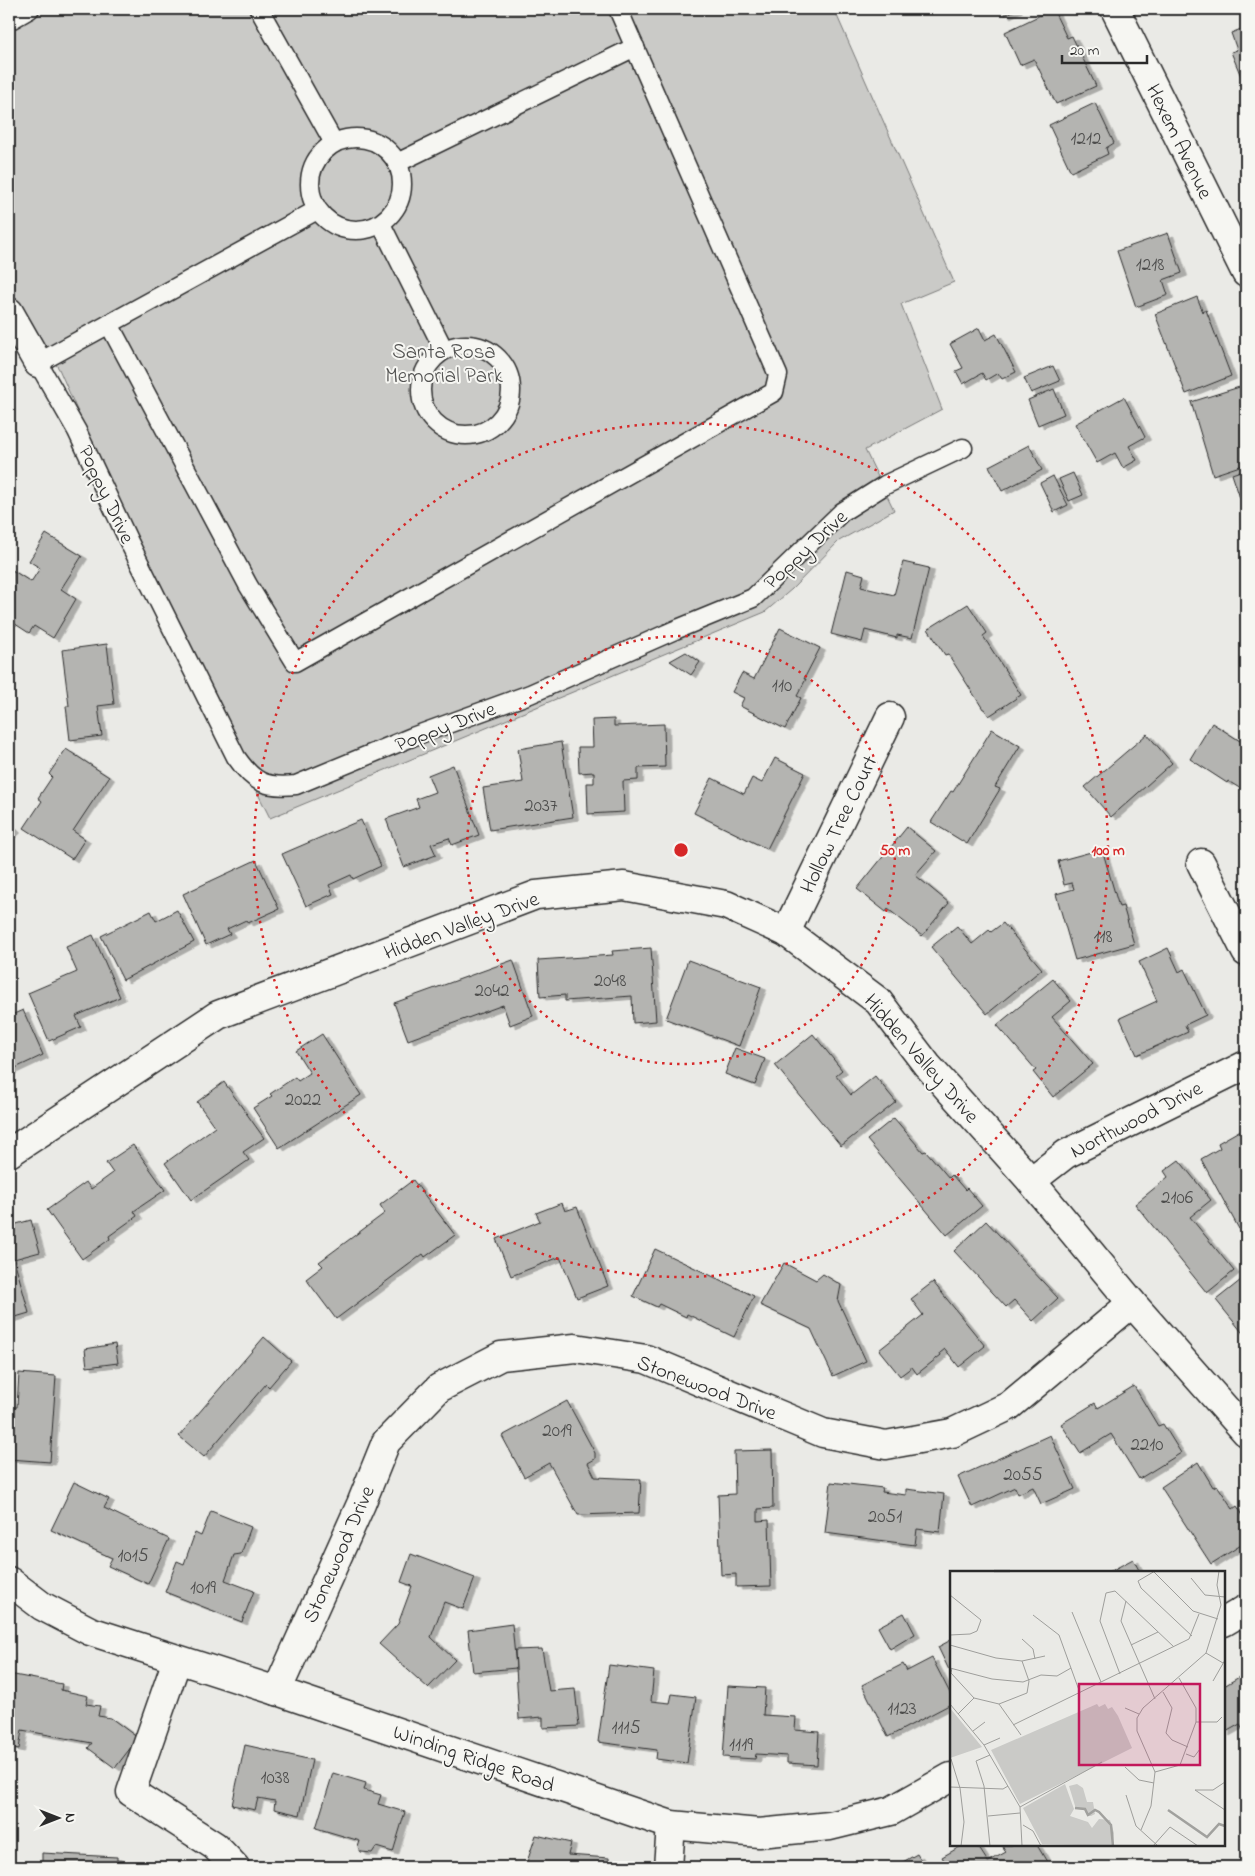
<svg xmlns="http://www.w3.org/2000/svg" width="1255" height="1876" font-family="'Indie Flower',sans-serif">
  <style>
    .green { fill: #cacac7; stroke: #7a7a79 }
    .building { fill: #b4b4b1; stroke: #2b2b2b; filter: url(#shadow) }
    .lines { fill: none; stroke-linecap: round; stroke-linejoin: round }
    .service-casing { stroke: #2b2b2b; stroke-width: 21 }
    .minor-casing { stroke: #2b2b2b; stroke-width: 31 }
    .service { stroke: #f6f6f2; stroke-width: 18 }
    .minor { stroke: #f6f6f2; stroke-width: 28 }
    .ring { fill: none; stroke: #d62828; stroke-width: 2.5; stroke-dasharray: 2.5 5 }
    .labels { text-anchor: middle; stroke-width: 4; stroke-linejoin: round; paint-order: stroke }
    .number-label { font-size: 19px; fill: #4d4d4c }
    .street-label { font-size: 21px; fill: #2b2b2b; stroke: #f6f6f2 }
    .park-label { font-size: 21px; fill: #535352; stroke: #f6f6f2 }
    .inset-river { fill: none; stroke: #a1a19e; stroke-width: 2.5 }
    .inset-road { fill: none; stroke: #9e9e9b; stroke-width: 1 }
    .view { fill: #c2185b; fill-opacity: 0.15; stroke: #c2185b; stroke-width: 2.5 }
    .inset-edge { fill: none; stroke: #2b2b2b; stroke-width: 2.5 }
    .centre { fill: #d62828; stroke: #f6f6f2; stroke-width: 2.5 }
    .ring-label { font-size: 15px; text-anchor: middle; font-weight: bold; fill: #d62828; stroke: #f6f6f2; stroke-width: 4; stroke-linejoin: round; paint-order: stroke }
  </style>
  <defs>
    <filter id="shadow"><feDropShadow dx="5.5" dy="3" stdDeviation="0" flood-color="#0004"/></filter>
  </defs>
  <rect width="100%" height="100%" fill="#eaeae6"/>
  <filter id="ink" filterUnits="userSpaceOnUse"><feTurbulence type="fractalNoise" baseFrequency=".02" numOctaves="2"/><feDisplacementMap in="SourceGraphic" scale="10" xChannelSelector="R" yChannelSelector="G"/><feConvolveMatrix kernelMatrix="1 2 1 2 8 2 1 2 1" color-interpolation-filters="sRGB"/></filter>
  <g filter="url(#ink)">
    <polygon class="green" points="9,9 834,9 954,282 901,304 942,409 865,450 894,510 839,541 792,589 765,612 270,818 151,579 59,369 32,329 9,288"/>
    <g class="building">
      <polygon points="1003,9 1017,9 1005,15"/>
      <polygon points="1053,9 1067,38 1072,36 1096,86 1056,104 1034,59 1020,65 1005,32"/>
      <polygon points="1246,27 1246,86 1245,86 1231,52 1237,50 1231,33"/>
      <polygon points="1095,103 1114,143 1106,148 1108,154 1071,172 1049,125"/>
      <polygon points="1168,233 1182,273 1163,280 1168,295 1136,307 1117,251"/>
      <polygon points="1197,297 1203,312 1206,310 1231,376 1186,394 1155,314"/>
      <polygon points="979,328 985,340 996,334 1016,372 1002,379 998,373 986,380 982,373 963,384 956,371 963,368 950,344"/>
      <polygon points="1053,366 1060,381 1031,393 1024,378"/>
      <polygon points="1246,385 1246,464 1213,475 1191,402"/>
      <polygon points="1054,389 1064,414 1038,425 1028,400"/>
      <polygon points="1124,397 1145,437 1129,446 1137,460 1123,468 1115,453 1097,463 1075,424"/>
      <polygon points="1029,445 1042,470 1002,491 989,466"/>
      <polygon points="1246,469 1246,495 1240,498 1232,474"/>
      <polygon points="1073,473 1083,495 1069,501 1059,479"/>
      <polygon points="1053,476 1068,505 1054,512 1040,483"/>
      <polygon points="46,534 82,556 61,589 76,599 53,638 34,626 29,633 9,620 9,568 31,582 40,568 29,561"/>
      <polygon points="903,562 929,568 912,638 897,635 897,638 865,630 862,642 831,634 847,570 864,575 861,587 894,595"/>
      <polygon points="968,604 987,633 983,636 1021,695 989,716 984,709 983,709 948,654 945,655 928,629"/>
      <polygon points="780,628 820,648 804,679 806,679 797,696 801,698 785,729 740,706 744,698 732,692 742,673 754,679"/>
      <polygon points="107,644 114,704 98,706 102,736 70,740 66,706 69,706 62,650"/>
      <polygon points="686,652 700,662 691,675 670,661"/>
      <polygon points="614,719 614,726 664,724 665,767 638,768 638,780 623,781 624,812 588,814 587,783 594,783 594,772 579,773 578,747 593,747 592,720"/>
      <polygon points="1212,723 1240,741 1246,731 1246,792 1228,781 1227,783 1190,759"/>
      <polygon points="992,729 1020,746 995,787 1000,789 967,844 931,822 951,791 953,792"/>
      <polygon points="1147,734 1172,763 1111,817 1085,787"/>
      <polygon points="561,742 573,817 490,830 483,788 523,782 518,749"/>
      <polygon points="66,749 109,777 73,831 85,839 72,859 24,828 42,801 38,798 52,777 49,774"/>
      <polygon points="775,758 805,773 767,849 694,813 712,778 744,794 752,778 762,783"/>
      <polygon points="453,765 479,835 452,845 449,838 431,844 436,855 404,867 386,819 419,807 416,799 435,792 428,775"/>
      <polygon points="361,820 381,866 353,879 351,875 329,885 333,894 306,906 282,854"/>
      <polygon points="9,824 15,830 9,836"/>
      <polygon points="907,827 936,851 915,875 949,903 922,936 888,909 886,912 857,889"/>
      <polygon points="1102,849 1119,907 1123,906 1134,944 1075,960 1056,894 1074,889 1072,883 1064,885 1058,861"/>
      <polygon points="256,860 279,909 248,923 246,920 227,929 230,934 206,945 183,894"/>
      <polygon points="177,910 194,942 123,980 101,936 151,911 156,921"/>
      <polygon points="1003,923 1042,969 987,1014 931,947 957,926 972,944 989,930 991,932"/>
      <polygon points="93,935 120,997 76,1016 81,1027 49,1041 28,993 77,972 66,947"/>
      <polygon points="651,948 656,1021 633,1023 632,996 565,1001 565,995 540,997 538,960 613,955 612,951"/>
      <polygon points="1168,948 1179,972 1184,969 1206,1015 1185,1025 1188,1032 1137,1055 1120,1018 1157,1001 1139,962"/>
      <polygon points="513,960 533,1016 510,1025 503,1005 408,1040 394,1003"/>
      <polygon points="688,960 761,987 739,1046 666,1019"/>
      <polygon points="1053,979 1071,1001 1052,1017 1093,1064 1053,1097 1033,1072 1036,1070 997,1025"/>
      <polygon points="23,1010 43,1055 9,1071 9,1016"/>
      <polygon points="322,1034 361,1095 279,1148 253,1108 272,1096 270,1094 295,1077 298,1081 310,1073 296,1051"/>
      <polygon points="813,1034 842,1070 836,1075 851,1095 875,1076 896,1102 841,1146 775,1065"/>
      <polygon points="735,1048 765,1059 755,1085 725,1074"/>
      <polygon points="224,1082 264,1138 243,1152 249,1160 191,1200 165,1163 215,1127 197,1102"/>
      <polygon points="894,1118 923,1152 926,1151 949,1178 952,1175 965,1190 967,1188 982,1206 947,1235 867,1140"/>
      <polygon points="1246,1127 1246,1226 1239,1229 1201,1159 1220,1148 1218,1143"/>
      <polygon points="133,1145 165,1190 134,1211 137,1216 109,1236 110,1239 82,1259 47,1210 86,1182 91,1189 113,1173 106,1163"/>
      <polygon points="1179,1160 1211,1200 1190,1217 1234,1271 1207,1293 1135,1204 1168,1177 1164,1171"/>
      <polygon points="413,1180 455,1235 425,1257 423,1254 336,1319 306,1279 323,1266 319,1262 385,1213 380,1205"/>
      <polygon points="562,1203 565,1211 577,1207 608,1286 577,1298 560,1257 511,1276 496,1239 540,1221 536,1213"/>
      <polygon points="31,1220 40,1252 14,1259 29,1313 9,1319 9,1226"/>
      <polygon points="986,1221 1058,1298 1033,1321 1014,1300 1006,1307 954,1251"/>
      <polygon points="655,1249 754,1296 734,1337 687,1314 686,1317 659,1304 657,1307 633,1296"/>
      <polygon points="784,1263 816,1280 823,1274 841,1285 838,1301 866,1361 833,1376 811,1329 760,1305"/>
      <polygon points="1246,1276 1246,1337 1216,1300"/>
      <polygon points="933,1282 985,1346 959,1367 945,1349 940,1353 941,1355 917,1374 912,1367 900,1376 879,1350 923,1315 911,1299"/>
      <polygon points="264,1337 291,1361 269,1387 266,1384 204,1457 179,1436"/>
      <polygon points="115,1344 118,1363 87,1367 85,1349"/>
      <polygon points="19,1373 56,1376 50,1462 9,1459 9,1427 12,1427 13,1407 17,1407"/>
      <polygon points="1134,1386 1158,1426 1163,1424 1181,1453 1139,1479 1111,1434 1080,1453 1061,1424 1095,1403 1098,1408"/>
      <polygon points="567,1401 595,1453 595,1459 588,1463 595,1477 641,1479 639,1513 578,1515 549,1463 524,1477 502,1436"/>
      <polygon points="1050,1435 1075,1489 1041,1504 1033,1487 1018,1494 1015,1487 972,1507 958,1477"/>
      <polygon points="772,1450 773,1508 758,1509 758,1521 769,1520 771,1586 736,1587 736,1574 721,1575 718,1495 735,1494 734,1451"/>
      <polygon points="1198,1462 1213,1487 1217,1485 1233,1509 1237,1506 1246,1520 1246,1542 1211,1564 1161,1487"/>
      <polygon points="74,1482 109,1499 104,1508 169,1539 148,1584 108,1566 112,1558 51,1530"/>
      <polygon points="831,1482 883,1488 882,1492 906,1495 906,1489 944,1494 940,1532 917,1529 915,1545 825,1533"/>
      <polygon points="211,1511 251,1527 241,1554 234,1555 225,1580 254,1591 242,1622 165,1592 177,1561 184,1564 195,1533 201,1536"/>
      <polygon points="411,1554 475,1578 463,1609 444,1602 431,1637 455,1660 428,1688 379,1644 398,1624 412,1586 401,1582"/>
      <polygon points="1133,1559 1140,1572 1109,1572"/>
      <polygon points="904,1613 915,1634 890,1649 878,1627"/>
      <polygon points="512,1624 516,1668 473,1672 468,1630"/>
      <polygon points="951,1640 951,1669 949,1670 938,1647"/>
      <polygon points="542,1649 549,1691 575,1689 579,1726 543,1728 543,1717 519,1719 515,1650"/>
      <polygon points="932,1658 951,1695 951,1704 888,1737 862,1685 903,1664 907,1671"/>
      <polygon points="609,1665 654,1671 651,1701 670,1703 672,1694 696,1697 687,1763 656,1759 657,1750 598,1742"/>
      <polygon points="1246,1673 1246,1735 1240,1724 1224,1733 1224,1686"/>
      <polygon points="9,1674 62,1684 61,1690 88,1696 86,1704 100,1706 98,1716 111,1718 138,1738 115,1768 88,1748 92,1743 22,1730 19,1749 9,1747"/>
      <polygon points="728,1686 765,1688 763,1715 796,1717 795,1730 819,1732 817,1765 787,1763 787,1756 756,1754 755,1759 723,1757"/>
      <polygon points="245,1745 312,1760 300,1815 274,1809 275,1801 258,1798 255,1810 232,1805"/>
      <polygon points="333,1773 366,1783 364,1790 381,1795 378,1804 405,1812 393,1852 376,1847 372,1853 361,1852 358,1847 360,1841 316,1828"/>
      <polygon points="536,1835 571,1843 568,1855 609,1858 609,1867 532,1867 526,1865"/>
      <polygon points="963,1845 977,1845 988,1862 1006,1852 1002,1845 1037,1845 1050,1867 948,1867 942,1857"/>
      <polygon points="42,1853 117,1857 117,1867 123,1867 42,1867"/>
      <polygon points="917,1854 925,1867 894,1867"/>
    </g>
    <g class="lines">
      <g class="service-casing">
        <g id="service">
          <polyline points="259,9 334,143"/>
          <polyline points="9,21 30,9"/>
          <circle cx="356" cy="184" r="46"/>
          <polyline points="397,163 635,47"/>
          <path d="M 317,210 L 38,363 L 77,431 L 130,544 L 236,757 C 254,783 265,788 296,785 L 412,737 L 530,694 L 675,630 L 753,598 L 842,512 L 885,485 L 963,448"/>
          <polyline points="381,224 444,350"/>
          <polyline points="109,324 248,585 295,662 774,392 778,375 618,9"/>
          <circle cx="466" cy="390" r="45"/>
        </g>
      </g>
      <g class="minor-casing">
        <g id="minor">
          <polyline points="1115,9 1246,273"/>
          <polyline points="9,312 38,363"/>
          <polyline points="1201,863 1246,952"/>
          <polyline points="786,932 890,717"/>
          <polyline points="9,1153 218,1015 536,895 624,886 726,905 786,932 878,1001 927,1065 1031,1181 1132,1303 1246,1432"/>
          <polyline points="1031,1181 1066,1154 1246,1065"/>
          <polyline points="9,1581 42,1606 90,1631 277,1691 671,1825 759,1833 830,1826 891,1811 951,1777"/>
          <polyline points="1224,1622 1246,1609"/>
          <polyline points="177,1660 131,1792 215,1846 235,1867"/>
          <polyline points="277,1691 361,1504 386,1442 439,1388 501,1356 575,1348 646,1359 823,1433 886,1445 952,1433 1009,1406 1132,1303"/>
          <polyline points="668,1867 671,1825"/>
        </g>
      </g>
      <use href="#service" class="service"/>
      <use href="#minor" class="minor"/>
    </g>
  </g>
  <g class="ring">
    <circle cx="681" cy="850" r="214"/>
    <circle cx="681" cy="850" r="427"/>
  </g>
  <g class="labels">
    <g class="number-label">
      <text x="1086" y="144">1212</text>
      <text x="1150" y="270">1218</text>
      <text x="782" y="691">110</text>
      <text x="541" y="811">2037</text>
      <text x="1103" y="942">118</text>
      <text x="610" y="986">2048</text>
      <text x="492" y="996">2042</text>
      <text x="303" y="1105">2022</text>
      <text x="1177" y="1203">2106</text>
      <text x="557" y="1436">2019</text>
      <text x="1147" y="1450">2210</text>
      <text x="1023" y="1480">2055</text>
      <text x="885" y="1522">2051</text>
      <text x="133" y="1561">1015</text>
      <text x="203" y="1593">1019</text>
      <text x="902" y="1714">1123</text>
      <text x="626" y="1733">1115</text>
      <text x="741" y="1750">1119</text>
      <text x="275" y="1783">1038</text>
    </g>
    <g class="street-label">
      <text transform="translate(1180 141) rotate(64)" y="7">Hexem Avenue</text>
      <text transform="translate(107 494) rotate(65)" y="7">Poppy Drive</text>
      <text transform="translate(805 549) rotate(-43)" y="7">Poppy Drive</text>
      <text transform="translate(445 726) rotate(-21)" y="7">Poppy Drive</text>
      <text transform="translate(838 824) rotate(-64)" y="7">Hollow Tree Court</text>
      <text transform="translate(461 925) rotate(-20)" y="7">Hidden Valley Drive</text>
      <text transform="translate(922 1058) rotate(49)" y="7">Hidden Valley Drive</text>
      <text transform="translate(1136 1119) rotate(-27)" y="7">Northwood Drive</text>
      <text transform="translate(707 1387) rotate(21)" y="7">Stonewood Drive</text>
      <text transform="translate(338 1554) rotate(-66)" y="7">Stonewood Drive</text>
      <text transform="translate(474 1758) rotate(19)" y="7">Winding Ridge Road</text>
    </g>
    <g class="park-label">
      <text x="444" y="358">Santa Rosa<tspan x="444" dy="24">Memorial Park</tspan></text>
    </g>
  </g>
  <g transform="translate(950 1571)">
    <rect width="275" height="275" fill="#eaeae6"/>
    <path d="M 147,133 L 149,136 L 155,133 L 158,138 L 162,136 L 168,145 L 182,177 L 70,233 L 41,179 ZM 0,137 L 32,176 L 0,187 ZM 115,213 L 124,238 L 120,245 L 138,251 L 142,257 L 149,248 L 160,249 L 164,262 L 163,275 L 92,273 L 73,237 ZM 127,213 L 133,217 L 137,231 L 143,231 L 145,243 L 141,245 L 137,245 L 134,238 L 126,238 L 119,215 Z" fill="#cacac7"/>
    <path class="inset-river" d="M 44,0 L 60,0M 125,237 L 135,238 L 138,244 L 145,239 L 149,241 L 161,254 L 163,275M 218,239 L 257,266 L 269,253 L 275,255"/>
    <path class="inset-road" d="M 205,0 L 188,10 L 191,17 L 242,65M 204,1 L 243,40 L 268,48M 241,7 L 255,24 L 275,26M 0,24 L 31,49 L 27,60 L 20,63 L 0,64M 176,30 L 171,50 L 205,128M 122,41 L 151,111M 83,44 L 109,64 L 130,122M 72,68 L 83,78 L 85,88M 0,74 L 46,87 L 72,90 L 95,85M 181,74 L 208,61M 256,82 L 273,92M 0,97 L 42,108 L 73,111 L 91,104 L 107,105 L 121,97M 2,97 L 1,102 L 24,127 L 49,133 L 77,122 L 79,110 L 72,90M 170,103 L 150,50 L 156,22 L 165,20 L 224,76M 263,110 L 275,89M 213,121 L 222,137 L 216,162 L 222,169 L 238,176M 0,133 L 34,174 L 70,236 L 72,275M 49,133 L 71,164M 175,137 L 189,143M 8,143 L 24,127M 246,151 L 267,151 L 272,146M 63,154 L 239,68 L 249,43M 23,160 L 35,151M 34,174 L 50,167M 236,183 L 244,186 L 250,178M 40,184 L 26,190 L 34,215 L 40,275M 1,188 L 10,217 L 14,251 L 11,275M 175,196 L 189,209 L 204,212M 205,201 L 230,194 L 246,151 L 246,137 L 229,107M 275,211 L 263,219 L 245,219 L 275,239M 0,216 L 53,218 L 58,215M 176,224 L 186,255 L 208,275M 70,236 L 152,191M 38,245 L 70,242M 73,254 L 83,260 L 91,275M 191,259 L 201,235 L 205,201 L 187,160 L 187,147 L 193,137 L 256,82 L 271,34 L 267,14 L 269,0M 203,275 L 220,256 L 248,275"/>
    <path class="view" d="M 129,113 L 250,113 L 250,194 L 129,194 Z"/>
    <rect width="275" height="275" class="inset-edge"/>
  </g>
  <circle cx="681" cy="850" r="8" class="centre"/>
  <g class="ring-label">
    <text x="895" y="855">50 m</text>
    <text x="1108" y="855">100 m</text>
  </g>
  <rect width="1255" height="1876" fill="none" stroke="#f6f6f2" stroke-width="30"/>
  <rect x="15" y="15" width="1225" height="1846" fill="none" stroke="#2b2b2b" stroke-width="2" filter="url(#ink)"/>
  <g transform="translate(58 1818) rotate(90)" stroke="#f6f6f2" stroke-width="4" paint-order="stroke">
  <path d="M0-4L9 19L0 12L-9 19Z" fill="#2b2b2b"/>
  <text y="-8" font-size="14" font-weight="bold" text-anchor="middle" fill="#2b2b2b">N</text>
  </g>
  <path d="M1062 55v8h85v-8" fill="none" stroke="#2b2b2b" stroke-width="2.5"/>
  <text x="1070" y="55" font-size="15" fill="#2b2b2b" stroke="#f6f6f2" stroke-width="4" paint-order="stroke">20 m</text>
</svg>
